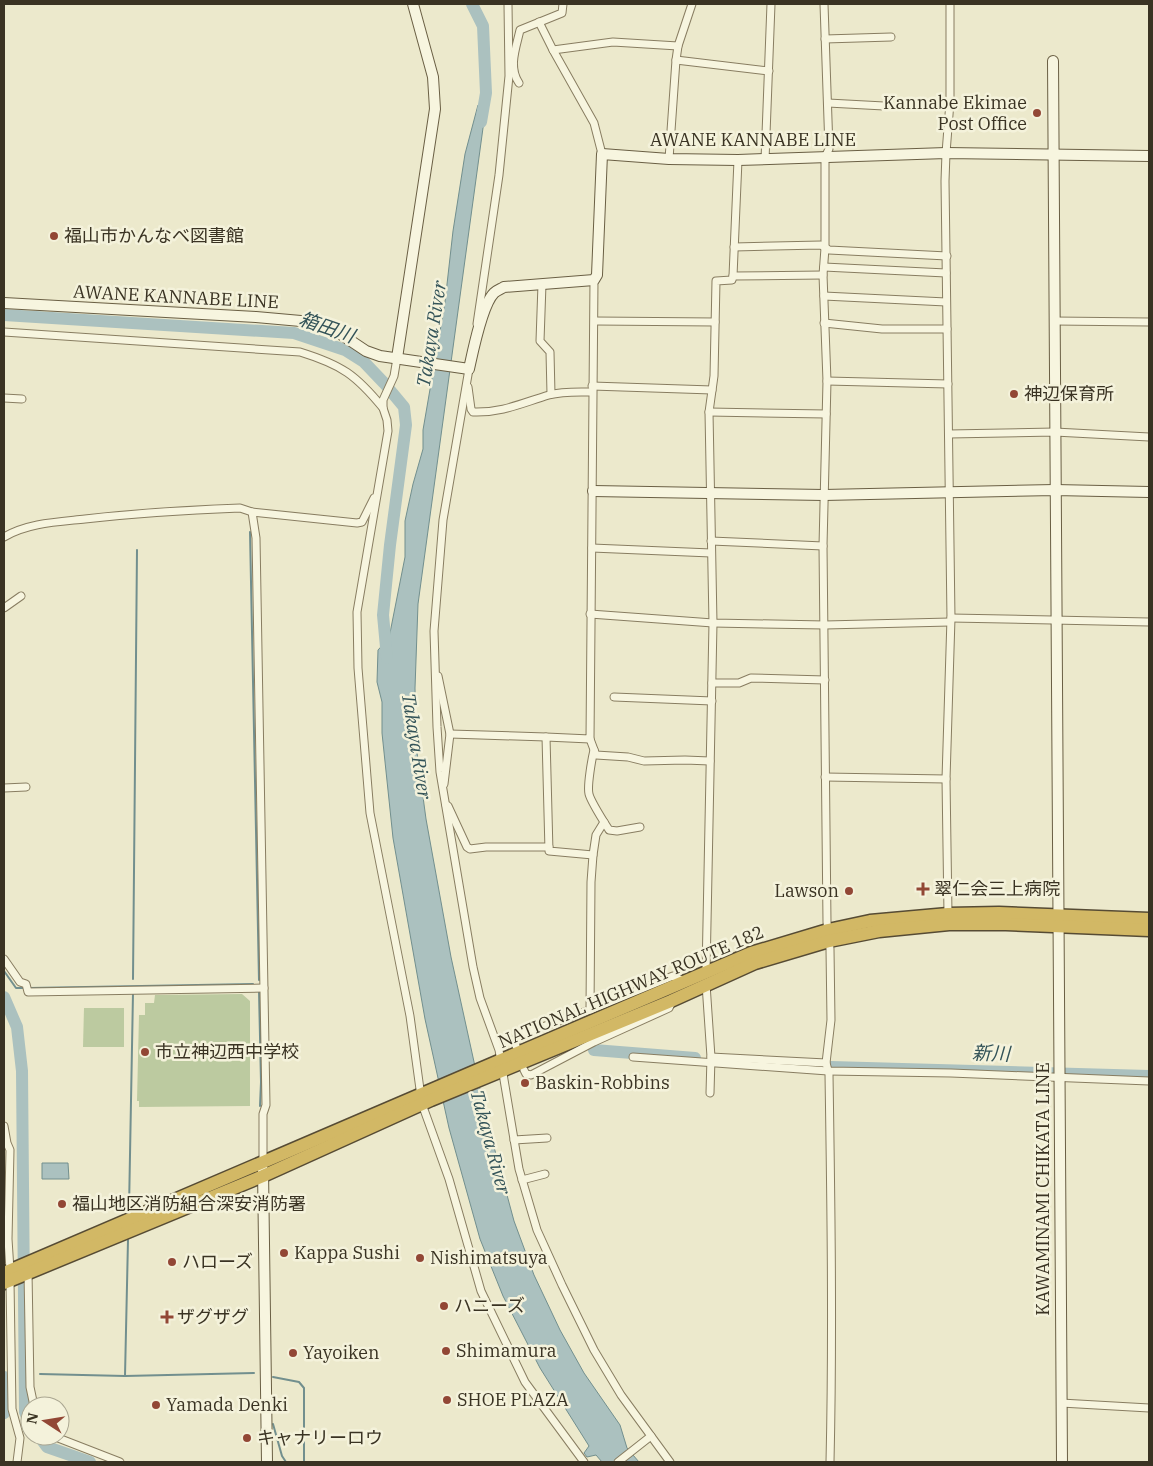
<svg xmlns="http://www.w3.org/2000/svg" width="1153" height="1466" font-family="'IBM Plex Serif','Noto Sans JP',serif">
  <style>
    .green { fill: #bccaa0 }
    .water { fill: #abc1bf; stroke: #728f8e }
    .lines { fill: none; stroke-linecap: round; stroke-linejoin: round }
    .stream { stroke: #728f8e; stroke-width: 2 }
    .river { stroke: #abc1bf; stroke-width: 12 }
    .street-casing { stroke: #887d61; stroke-width: 9 }
    .secondary-casing { stroke: #6a5f44; stroke-width: 12 }
    .highway-casing { stroke: #564b34; stroke-width: 15 }
    .street { stroke: #f7f5df; stroke-width: 7 }
    .secondary { stroke: #f7f5df; stroke-width: 10 }
    .highway { stroke: #d2b865; stroke-width: 12 }
    .rail { stroke: #3a3323; stroke-width: 2; stroke-dasharray: 9 9; stroke-linecap: butt }
    .poi-dot { fill: #924735; stroke: #f4f2db; stroke-width: 2 }
    .labels { text-anchor: middle; stroke-width: 5; stroke-linejoin: round; paint-order: stroke }
    .poi-label { font-size: 18px; fill: #3a3323; stroke: #f4f2db; text-anchor: start }
    .street-label { font-size: 18px; fill: #3a3323; stroke: #f4f2db }
    .water-label { font-size: 19px; font-style: italic; fill: #335358; stroke: #f4f2db }
  </style>
  <rect width="100%" height="100%" fill="#ece9cc"/>
  <g class="green">
    <polygon points="242,994 250,1001 250,1106 139,1107 139,1101 137,1101 139,1015 145,1015 145,1003 154,1003 155,995"/>
    <polygon points="84,1008 124,1008 124,1047 83,1047"/>
  </g>
  <g class="water">
    <polygon points="478,105 486,106 418,604 415,688 416,745 426,819 451,957 487,1121 514,1221 534,1275 560,1330 584,1373 620,1425 627,1448 639,1462 602,1462 596,1455 587,1457 584,1453 589,1446 540,1368 503,1296 480,1239 449,1128 425,1019 393,838 382,733 382,702 377,682 378,650 389,638 405,557 405,521 413,484 423,449 423,430 445,302 453,231 465,154"/>
    <polygon points="42,1163 68,1163 69,1179 42,1179"/>
  </g>
  <g class="lines">
    <g class="stream">
      <polyline points="250,532 259,980"/>
      <polyline points="4,971 16,988 25,988"/>
      <polyline points="133,979 137,550"/>
      <polyline points="30,988 253,984"/>
      <polyline points="259,991 261,1082 260,1106"/>
      <polyline points="129,1209 133,993"/>
      <polyline points="128,1240 125,1376 254,1373"/>
      <polyline points="4,1374 7,1374"/>
      <polyline points="40,1374 125,1376"/>
      <polyline points="273,1377 299,1382 304,1388 304,1462"/>
      <polyline points="273,1424 282,1456 286,1462"/>
    </g>
    <g class="river">
      <polyline points="472,4 483,26 486,93 481,122"/>
      <polyline points="4,315 294,333 345,350 364,362 384,383 404,407 406,425 390,545 383,615 387,658"/>
      <polyline points="4,997 17,1027 22,1071 25,1412 30,1424"/>
      <polyline points="593,1046 594,1050 695,1058"/>
      <polyline points="798,1066 824,1067"/>
      <polyline points="831,1067 1149,1076"/>
      <polyline points="4,1377 6,1405 4,1413"/>
      <polyline points="39,1436 47,1447 90,1462"/>
    </g>
    <g class="street-casing">
      <g id="street">
        <path d="M 824,4 L 829,149 L 825,157 L 825,248 L 823,275 L 827,381 L 823,546 L 827,922 L 830,949 L 831,1020 L 826,1063 L 829,1074 C 831,1203 833,1333 830,1462"/>
        <polyline points="539,22 553,50 594,123 602,154"/>
        <polyline points="825,39 891,37"/>
        <polyline points="553,50 613,42 678,46"/>
        <polyline points="676,60 769,71"/>
        <path d="M 519,83 C 508,67 516,48 520,30 L 562,13 L 563,4"/>
        <polyline points="828,103 884,106"/>
        <polyline points="669,159 676,60 678,46 692,4"/>
        <polyline points="765,160 771,4"/>
        <polyline points="734,247 821,245 829,250 947,256"/>
        <polyline points="824,267 946,273"/>
        <polyline points="733,276 823,275"/>
        <polyline points="594,280 590,739 546,737 549,851 593,855 596,835 604,822"/>
        <polyline points="542,284 540,341 550,352 551,394"/>
        <polyline points="824,296 946,302"/>
        <polyline points="595,321 715,322"/>
        <polyline points="1054,321 1149,322"/>
        <polyline points="824,323 882,329 947,329"/>
        <polyline points="477,324 499,175 509,76 508,4"/>
        <path d="M 4,332 L 300,352 C 342,365 356,375 383,408"/>
        <polyline points="397,358 394,376 383,400 383,408 387,420 388,431 357,612 358,668 370,813 410,1016 422,1104 449,1179 481,1291 525,1382 584,1462"/>
        <polyline points="469,369 443,520 434,631 437,727 440,772 473,967 480,998 499,1050 519,1169 537,1230 562,1285 594,1350 621,1395 670,1462"/>
        <polyline points="827,381 948,384"/>
        <polyline points="592,386 712,390"/>
        <path d="M 468,387 L 471,409 L 473,412 C 502,413 522,403 549,395 C 563,391 578,392 592,392"/>
        <polyline points="4,398 22,399"/>
        <polyline points="709,412 826,414"/>
        <polyline points="949,434 1055,432 1149,437"/>
        <polyline points="252,512 256,538 266,1105 263,1114 263,1161"/>
        <path d="M 4,537 C 28,523 57,522 85,519 C 137,513 188,510 240,508 L 252,512 L 357,523 L 362,522 L 374,498"/>
        <polyline points="711,541 823,546"/>
        <polyline points="592,548 711,553"/>
        <polyline points="4,608 21,596"/>
        <polyline points="590,614 713,623 825,625 950,622"/>
        <polyline points="951,618 1149,622"/>
        <polyline points="438,676 450,734 444,784"/>
        <polyline points="712,683 739,683 751,678 825,680"/>
        <polyline points="614,697 712,701"/>
        <polyline points="450,734 546,737"/>
        <polyline points="590,739 596,755 628,757 644,761 685,760 710,761"/>
        <path d="M 594,750 C 592,758 587,786 589,794 C 591,802 604,822 609,830 L 617,831 L 640,827"/>
        <polyline points="825,777 946,779"/>
        <polyline points="4,788 26,787"/>
        <polyline points="446,805 448,806 467,847 470,849 486,847 549,847"/>
        <polyline points="948,914 946,779 951,618 945,181 946,153 950,102 950,4"/>
        <polyline points="4,959 20,982 26,984 28,992 264,988"/>
        <polyline points="706,973 713,623 709,412 714,376 716,281 732,280 733,276 738,160"/>
        <polyline points="706,984 711,1057 710,1093"/>
        <polyline points="590,1010 591,882 593,855"/>
        <polyline points="516,1046 515,1039 520,1035 590,1010 673,976 684,981"/>
        <polyline points="633,1057 828,1071 951,1073 1149,1081"/>
        <polyline points="711,1057 826,1063"/>
        <polyline points="524,1070 526,1074 531,1075 594,1042 669,1008 670,1006"/>
        <polyline points="4,1126 7,1143 10,1150 8,1239 10,1270"/>
        <polyline points="514,1140 547,1138"/>
        <polyline points="522,1180 545,1174"/>
        <polyline points="28,1272 30,1387 34,1406"/>
        <polyline points="10,1281 12,1409 20,1438 17,1462"/>
        <polyline points="1061,1403 1149,1408"/>
        <polyline points="53,1436 120,1462"/>
        <polyline points="618,1462 651,1436"/>
      </g>
    </g>
    <g class="secondary-casing">
      <g id="secondary">
        <polyline points="1053,61 1062,1462"/>
        <path d="M 4,303 L 256,317 L 312,322 L 333,329 L 366,351 L 380,356 L 469,369 C 473,351 482,305 494,293 C 497,290 501,289 504,287 L 594,280 L 597,275 L 602,154 L 669,159 L 738,160 L 946,153 L 1149,156"/>
        <polyline points="397,358 435,109 433,77 413,4"/>
        <polyline points="593,491 824,495 1055,490 1149,492"/>
        <polyline points="263,1170 267,1462"/>
      </g>
    </g>
    <g class="highway-casing">
      <g id="highway">
        <polyline points="4,1273 751,953 828,930 870,921 948,914 999,913 1149,919"/>
        <polyline points="4,1283 263,1176 431,1100 671,1001 755,963 829,941 879,931 949,924 1006,924 1149,930"/>
      </g>
    </g>
    <use href="#street" class="street"/>
    <use href="#secondary" class="secondary"/>
    <use href="#highway" class="highway"/>
    <polyline class="rail" points="1144,4 1149,4"/>
  </g>
  <g class="poi-dot">
    <circle cx="1037" cy="113" r="5"/>
    <circle cx="54" cy="236" r="5"/>
    <circle cx="1014" cy="394" r="5"/>
    <path d="M920.5 881.5h5v5h5v5h-5v5h-5v-5h-5v-5h5z"/>
    <circle cx="849" cy="891" r="5"/>
    <circle cx="145" cy="1052" r="5"/>
    <circle cx="525" cy="1083" r="5"/>
    <circle cx="62" cy="1204" r="5"/>
    <circle cx="284" cy="1253" r="5"/>
    <circle cx="420" cy="1258" r="5"/>
    <circle cx="172" cy="1262" r="5"/>
    <circle cx="444" cy="1306" r="5"/>
    <path d="M164.5 1309.5h5v5h5v5h-5v5h-5v-5h-5v-5h5z"/>
    <circle cx="446" cy="1351" r="5"/>
    <circle cx="293" cy="1353" r="5"/>
    <circle cx="447" cy="1400" r="5"/>
    <circle cx="156" cy="1405" r="5"/>
    <circle cx="247" cy="1438" r="5"/>
  </g>
  <g class="labels">
    <g class="poi-label">
      <text x="1027" y="109" text-anchor="end">Kannabe Ekimae<tspan x="1027" dy="21">Post Office</tspan></text>
      <text x="64" y="242">福山市かんなべ図書館</text>
      <text x="1024" y="400">神辺保育所</text>
      <text x="934" y="895">翠仁会三上病院</text>
      <text x="839" y="897" text-anchor="end">Lawson</text>
      <text x="155" y="1058">市立神辺西中学校</text>
      <text x="535" y="1089">Baskin-Robbins</text>
      <text x="72" y="1210">福山地区消防組合深安消防署</text>
      <text x="294" y="1259">Kappa Sushi</text>
      <text x="430" y="1264">Nishimatsuya</text>
      <text x="182" y="1268">ハローズ</text>
      <text x="454" y="1312">ハニーズ</text>
      <text x="177" y="1323">ザグザグ</text>
      <text x="456" y="1357">Shimamura</text>
      <text x="303" y="1359">Yayoiken</text>
      <text x="457" y="1406">SHOE PLAZA</text>
      <text x="166" y="1411">Yamada Denki</text>
      <text x="257" y="1444">キャナリーロウ</text>
    </g>
    <g class="street-label">
      <text x="753" y="146">AWANE KANNABE LINE</text>
      <text transform="translate(176 297) rotate(3)" y="6">AWANE KANNABE LINE</text>
      <text transform="translate(631 987) rotate(-23)" y="6">NATIONAL HIGHWAY ROUTE 182</text>
      <text transform="translate(1043 1189) rotate(-90)" y="6">KAWAMINAMI CHIKATA LINE</text>
    </g>
    <g class="water-label">
      <text transform="translate(327 327) rotate(19)" y="7">箱田川</text>
      <text transform="translate(431 334) rotate(-81)" y="7">Takaya River</text>
      <text transform="translate(417 746) rotate(81)" y="7">Takaya River</text>
      <text transform="translate(991 1053) rotate(2)" y="7">新川</text>
      <text transform="translate(491 1142) rotate(75)" y="7">Takaya River</text>
    </g>
  </g>
  <rect width="1153" height="1466" fill="none" stroke="#3a3323" stroke-width="10"/>
  <g transform="translate(45 1421) rotate(282)"><circle r="24" fill="#f4f2db" stroke="#aaa691"/>
  <path d="M0-4L9 19L0 12L-9 19Z" fill="#924735"/>
  <text y="-8" font-size="14" font-weight="bold" text-anchor="middle" fill="#3a3323">N</text>
  </g>
</svg>
